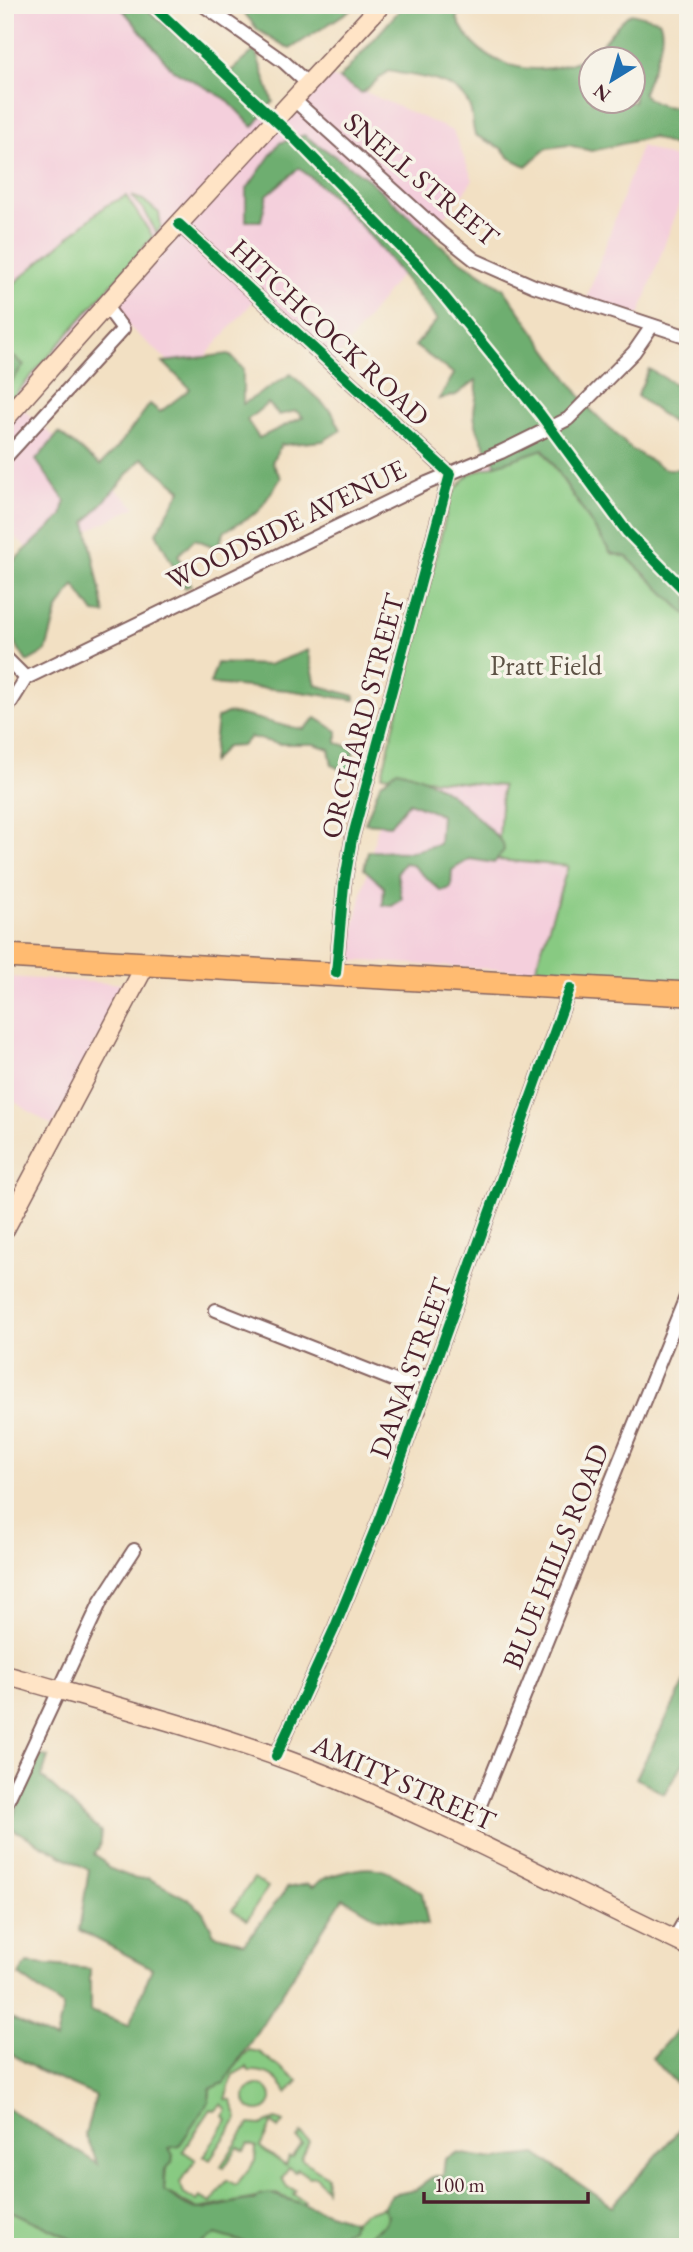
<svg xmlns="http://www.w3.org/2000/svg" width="693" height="2252" font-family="'EB Garamond',serif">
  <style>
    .built { fill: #f4cfdc }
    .green { fill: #88ca82; stroke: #697456; stroke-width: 2 }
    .forest { fill: #6eae70; stroke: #5c664e; stroke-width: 2; fill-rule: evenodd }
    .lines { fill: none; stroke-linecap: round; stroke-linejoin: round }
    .street-casing { stroke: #856360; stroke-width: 16 }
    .secondary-casing { stroke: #856360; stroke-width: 21 }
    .highway-casing { stroke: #856360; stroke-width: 26 }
    .street { stroke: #fff; stroke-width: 12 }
    .secondary { stroke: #ffe4c6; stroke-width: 18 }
    .highway { stroke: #ffbb71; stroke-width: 23 }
    .cycleway-casing { stroke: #f7f3e8; stroke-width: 15 }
    .cycleway { stroke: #00873e; stroke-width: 10 }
    .labels { text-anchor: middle; stroke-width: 7; stroke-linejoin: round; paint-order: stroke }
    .street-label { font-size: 28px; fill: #4a1f2b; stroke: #f7f3e8 }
    .park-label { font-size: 28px; fill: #5d5245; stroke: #f7f3e8 }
  </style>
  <rect width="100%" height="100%" fill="#f7f3e8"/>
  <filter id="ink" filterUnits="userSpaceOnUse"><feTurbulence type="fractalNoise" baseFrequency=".0143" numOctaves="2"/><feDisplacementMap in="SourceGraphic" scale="14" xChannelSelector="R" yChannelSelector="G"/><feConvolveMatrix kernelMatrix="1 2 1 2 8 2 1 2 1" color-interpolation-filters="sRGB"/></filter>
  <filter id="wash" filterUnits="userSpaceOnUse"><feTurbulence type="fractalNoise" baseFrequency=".00686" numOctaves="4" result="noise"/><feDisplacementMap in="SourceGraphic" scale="28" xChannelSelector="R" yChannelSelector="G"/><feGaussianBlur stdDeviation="1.57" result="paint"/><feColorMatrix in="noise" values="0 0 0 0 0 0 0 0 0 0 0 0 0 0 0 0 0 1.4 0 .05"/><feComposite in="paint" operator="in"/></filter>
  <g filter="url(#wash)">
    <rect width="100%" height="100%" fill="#f2e0c3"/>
    <g class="built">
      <polygon points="5,5 152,5 273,120 318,71 453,131 473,180 331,366 258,296 187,377 105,306 18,405 136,507 36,556 5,528"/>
      <polygon points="641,146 688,163 688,179 639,316 587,297"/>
      <polygon points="550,442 688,605 688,981 346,960 453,511 483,482 483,465"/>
      <polygon points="5,977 125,984 53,1126 5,1096"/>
    </g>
    <g class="green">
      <polygon points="126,196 153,237 5,406 5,383 11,382 24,365 5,350 5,291 105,206"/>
      <polygon points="131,196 143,200 159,213 161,226 157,234 145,211"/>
      <polygon points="542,449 611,553 627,557 688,616 688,983 534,973 568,866 498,860 502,786 382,775 451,495 469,474"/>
      <polygon points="254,1878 268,1887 247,1920 232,1910"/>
      <path d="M 249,2050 L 259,2052 L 298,2081 L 287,2093 C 277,2077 268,2070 249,2071 L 247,2067 L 233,2075 L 225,2099 L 231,2100 L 238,2118 L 210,2159 L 204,2156 L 227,2120 L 223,2116 L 227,2110 L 222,2104 L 215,2111 L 211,2109 L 183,2151 L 196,2160 L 180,2183 L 184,2193 L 197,2201 L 200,2197 L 211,2203 L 227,2180 L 236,2185 L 255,2161 L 256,2147 L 248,2144 L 244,2151 L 238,2147 L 224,2168 L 221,2166 L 249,2124 L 261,2125 L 276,2119 L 283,2122 L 278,2129 L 272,2123 L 260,2147 L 286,2166 L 289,2157 L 292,2158 L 302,2144 L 297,2139 L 301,2133 L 309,2142 L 301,2159 L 327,2176 L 326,2190 L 316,2176 L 310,2177 L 297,2169 L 295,2172 L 289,2168 L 282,2178 L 287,2187 L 295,2190 L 293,2194 L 305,2202 L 303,2205 L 276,2194 L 198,2209 L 164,2191 L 168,2148 L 210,2096 L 210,2089 C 228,2083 235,2063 249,2050 Z"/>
      <circle cx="258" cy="2098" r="13"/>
      <path d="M 383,2207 L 389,2216 C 374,2245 344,2247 315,2247 L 320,2238 L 354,2223 L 353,2221 L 364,2213 Z"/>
      <polygon points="5,2208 84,2245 89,2247 5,2247"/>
      <polygon points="216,2234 260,2247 196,2247"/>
    </g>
    <g class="forest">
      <polygon points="119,5 142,5 224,77 255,50 273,102 253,127 226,99 172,69"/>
      <polygon points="238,5 358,5 290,49 258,30"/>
      <path d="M 404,5 L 461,5 L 457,18 C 475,61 522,77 565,65 C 575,62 587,59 594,52 C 608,39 615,24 631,13 L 659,20 C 669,40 649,73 643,93 C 650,102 664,109 676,106 L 688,87 L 688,152 L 652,137 L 591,151 L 569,145 L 547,148 L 526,166 L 510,158 L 501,148 L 475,135 C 472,126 473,116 470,108 C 460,78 415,77 388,71 L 362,93 L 339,79 ZM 592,60 L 634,60 L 634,102 L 592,102 Z"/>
      <path d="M 304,135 L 368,179 L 451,254 L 503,288 L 589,408 L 631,449 L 665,469 L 685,469 L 688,447 L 688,616 L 627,557 L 611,553 L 543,449 L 496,465 C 487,449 475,432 474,413 C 474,402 479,396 476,380 L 456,395 L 439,399 L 454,374 L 415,346 L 437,320 C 394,265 354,210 299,168 L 267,195 L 261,221 L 246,221 L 246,190 L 279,143 Z"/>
      <polygon points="5,350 24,365 11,382 5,383"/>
      <path d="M 229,354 L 243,369 L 243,404 L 291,374 L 332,412 L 341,430 L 323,441 L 281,445 L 272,462 L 281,478 L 258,512 L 225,531 L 217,548 L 195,539 L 178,555 L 191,585 L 185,588 L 156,533 L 181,490 L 142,458 L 86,522 L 105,614 L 94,613 L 74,585 L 57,611 L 46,651 L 27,662 L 5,628 L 5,569 L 62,516 L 65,501 L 36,460 L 59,433 L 100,465 L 117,448 L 150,404 L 160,412 L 190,389 L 163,362 ZM 268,403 L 279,415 L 296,411 L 303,417 L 259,438 L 247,420 Z"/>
      <polygon points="649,369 688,392 688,446 678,427 637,396"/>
      <polygon points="308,650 316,685 355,696 355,700 287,690 210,684 217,663 268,665"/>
      <path d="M 227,713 C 254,715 275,726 304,729 L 316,718 L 337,731 L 337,743 L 354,748 L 350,775 L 332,765 L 329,749 L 314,744 L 279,744 L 250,737 L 242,746 L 226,747 L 212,762 L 217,718 Z"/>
      <path d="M 397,770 C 442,779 472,811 503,843 L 504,850 L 494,863 L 470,859 L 452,870 L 451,888 L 441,891 L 411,864 L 404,863 L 397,873 L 402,899 L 392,906 L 383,905 L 384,887 L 364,869 L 368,851 L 410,852 L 439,844 L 441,815 L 409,802 L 390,825 L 365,823 L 380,784 Z"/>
      <polygon points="688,1676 688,1756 664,1794 636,1778"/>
      <path d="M 38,1755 L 48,1757 L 42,1777 L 101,1832 L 99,1848 L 94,1854 L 103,1860 L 108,1868 L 136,1879 L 148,1878 L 188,1899 L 203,1912 L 214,1934 L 245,1943 L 287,1888 L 307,1884 L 313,1887 C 321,1878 330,1876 341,1873 C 379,1861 391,1872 422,1893 L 428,1925 L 377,1918 L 343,1898 L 224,2083 L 210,2089 L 209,2101 L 179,2146 L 169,2148 L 173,2155 L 172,2163 L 165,2169 L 164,2191 C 173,2196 188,2209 199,2209 C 218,2210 235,2199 254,2200 L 259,2195 L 269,2193 L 353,2221 L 351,2229 L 334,2239 L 320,2238 L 315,2247 L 260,2247 L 216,2234 L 196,2247 L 89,2247 L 5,2208 L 5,2107 L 98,2164 L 85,2134 L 96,2096 L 39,2071 L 5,2050 L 5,2016 L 56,2040 L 63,2007 L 19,1975 L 27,1963 L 90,1969 L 90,2011 L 129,2025 L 152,1968 L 79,1930 L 89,1870 L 9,1827 Z"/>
      <polygon points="688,2018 688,2096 652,2058"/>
      <polygon points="688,2120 688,2247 350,2247 385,2224 388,2216 383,2207 392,2195 415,2190 435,2176 443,2176 445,2159 457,2153 494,2159 536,2154 612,2206"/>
    </g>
  </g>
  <g filter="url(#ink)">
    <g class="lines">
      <g class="street-casing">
        <g id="street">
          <polyline points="203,5 284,62 307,83"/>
          <polyline points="293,99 441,233 475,260 534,286 688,337"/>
          <polyline points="179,224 450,474 352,839 344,885 336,973"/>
          <polyline points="5,458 123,329 105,305"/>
          <polyline points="5,657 26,678"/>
          <polyline points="5,712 26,678 427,483 501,452 568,419 634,352 652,326"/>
          <polyline points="216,1310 398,1382 432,1374"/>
          <polyline points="398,1382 419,1411"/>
          <polyline points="276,1756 335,1627 380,1517 570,988"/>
          <polyline points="5,1806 101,1601 134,1550"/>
          <polyline points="467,1837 688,1292"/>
          <polyline points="674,1939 688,1915"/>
        </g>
      </g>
      <g class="secondary-casing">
        <g id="secondary">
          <polyline points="5,419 162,242 381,5"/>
          <polyline points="5,1229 146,964"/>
          <path d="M 5,1675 C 115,1706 228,1735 334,1778 C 455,1828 569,1890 688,1946"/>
        </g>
      </g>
      <g class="highway-casing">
        <polyline id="highway" points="5,956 688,994"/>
      </g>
      <use href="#street" class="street"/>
      <use href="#secondary" class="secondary"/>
      <use href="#highway" class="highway"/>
      <g class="cycleway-casing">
        <g id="cycleway">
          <polyline points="152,5 293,137 420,267 540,414 627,532 688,594"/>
          <polyline points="179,224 450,474 352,839 344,885 336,973"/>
          <polyline points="276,1756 335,1627 380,1517 570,988"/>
        </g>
      </g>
      <use href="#cycleway" class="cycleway"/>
    </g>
  </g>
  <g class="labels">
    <g class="street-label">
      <text transform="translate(422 179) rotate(40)" y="10">SNELL STREET</text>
      <text transform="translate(330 332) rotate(43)" y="10">HITCHCOCK ROAD</text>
      <text transform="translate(286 524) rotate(-26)" y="10">WOODSIDE AVENUE</text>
      <text transform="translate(362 716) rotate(-75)" y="10">ORCHARD STREET</text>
      <text transform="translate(410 1368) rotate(-70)" y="10">DANA STREET</text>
      <text transform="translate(555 1556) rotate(-68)" y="10">BLUE HILLS ROAD</text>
      <text transform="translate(404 1782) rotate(24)" y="10">AMITY STREET</text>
    </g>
    <g class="park-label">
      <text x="546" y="675">Pratt Field</text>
    </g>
  </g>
  <rect width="693" height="2252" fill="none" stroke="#f7f3e8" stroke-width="28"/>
  <g transform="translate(612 80) rotate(217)"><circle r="33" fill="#f7f3e8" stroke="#b29e9c" stroke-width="2"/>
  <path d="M0-5L12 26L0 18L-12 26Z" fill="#1f6fb2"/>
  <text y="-10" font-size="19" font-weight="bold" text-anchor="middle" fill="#4a1f2b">N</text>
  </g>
  <path d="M424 2192v10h164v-10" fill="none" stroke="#4a1f2b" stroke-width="3.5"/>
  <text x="434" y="2192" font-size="21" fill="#4a1f2b" stroke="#f7f3e8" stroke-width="5" paint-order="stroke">100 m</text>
</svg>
